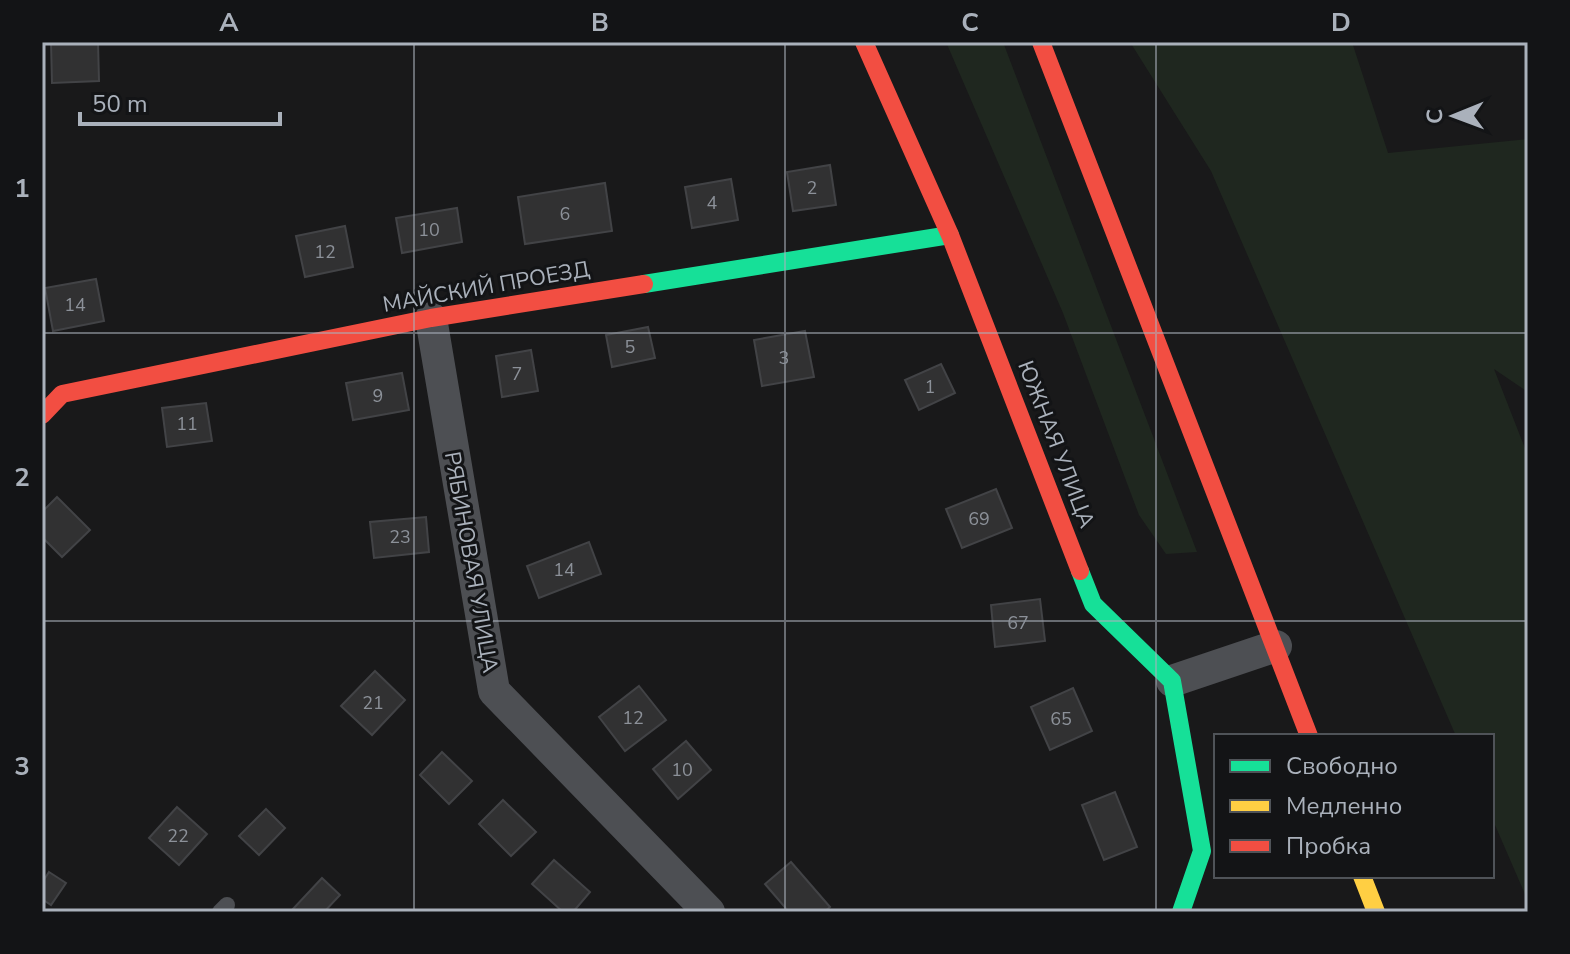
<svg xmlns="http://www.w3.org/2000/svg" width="1570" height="954" font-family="'Nunito Sans',sans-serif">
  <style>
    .green { fill: #1f271f }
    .building { fill: #313132; stroke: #424346; stroke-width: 2 }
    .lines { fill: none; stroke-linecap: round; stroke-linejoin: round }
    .lane { stroke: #4d4f53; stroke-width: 16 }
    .street { stroke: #4d4f53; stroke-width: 32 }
    .fast { stroke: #16e098; stroke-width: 18 }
    .slow { stroke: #ffcf43; stroke-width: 18 }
    .jam { stroke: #f24e42; stroke-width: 18 }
    .grid { fill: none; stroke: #aab1bb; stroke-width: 2; stroke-opacity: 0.55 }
    .labels { text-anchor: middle; stroke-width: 6; stroke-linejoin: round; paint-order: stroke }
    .number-label { font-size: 18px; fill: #8c9199 }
    .street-label { font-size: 22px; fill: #aab1bb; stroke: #131416 }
    .neatline { fill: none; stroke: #aab1bb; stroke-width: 3 }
    .grid-label { font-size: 26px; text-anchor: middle; font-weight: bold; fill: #aab1bb }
  </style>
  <rect width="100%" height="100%" fill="#19191a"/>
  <g class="green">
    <polygon points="946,42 1003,42 1197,552 1166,554 1139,515 1063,313"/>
    <polygon points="1130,42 1352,42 1388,153 1528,139 1528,392 1494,369 1528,456 1528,901 1492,818 1492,736 1456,736 1211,171"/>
  </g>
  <g class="building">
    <polygon points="51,42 98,42 99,81 52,83"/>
    <polygon points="830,165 836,205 793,211 787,172"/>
    <polygon points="731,179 738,220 692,228 685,187"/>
    <polygon points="605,183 612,231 525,244 518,197"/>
    <polygon points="457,208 462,242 402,253 396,218"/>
    <polygon points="345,226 353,267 305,277 296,236"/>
    <polygon points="96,279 104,321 53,331 45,288"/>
    <polygon points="648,327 655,358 612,367 606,335"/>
    <polygon points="805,331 814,377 762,386 754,340"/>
    <polygon points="531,350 538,391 502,397 496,356"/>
    <polygon points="941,364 955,393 919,410 905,380"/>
    <polygon points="402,373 409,410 353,420 346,383"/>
    <polygon points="206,403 212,441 167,447 162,408"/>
    <polygon points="996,489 1012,528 962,548 946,509"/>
    <polygon points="57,497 90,530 62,557 42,537 42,512"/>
    <polygon points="426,517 429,552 374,558 370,522"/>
    <polygon points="589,542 601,574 539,598 527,566"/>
    <polygon points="1040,599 1045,641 995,647 991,605"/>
    <polygon points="375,671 405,700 372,735 341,706"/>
    <polygon points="639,686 666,720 625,751 599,717"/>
    <polygon points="1073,688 1092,731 1050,750 1031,707"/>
    <polygon points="686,741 711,770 678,799 653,769"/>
    <polygon points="442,752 472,781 449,804 420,775"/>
    <polygon points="1115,792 1137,847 1104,860 1082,805"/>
    <polygon points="503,800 536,832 511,856 479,824"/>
    <polygon points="177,807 207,834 179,865 149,838"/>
    <polygon points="266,809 285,828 259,855 239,836"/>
    <polygon points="554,860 590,892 573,912 563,912 532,884"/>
    <polygon points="791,862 830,907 824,912 789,912 765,884"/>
    <polygon points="49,872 66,883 51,905 42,899 42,883"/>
    <polygon points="322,878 340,895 324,912 294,912 292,910"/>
  </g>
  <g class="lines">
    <polyline class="lane" points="220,912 227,905"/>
    <g class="street">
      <polyline points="431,318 494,691 709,912"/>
      <polyline points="1172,681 1276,646"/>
    </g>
    <g class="fast">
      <polyline points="644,284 950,235"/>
      <polyline points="1080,571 1093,604 1172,681 1202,851 1181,912"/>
    </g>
    <polyline class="slow" points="1362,876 1376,912"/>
    <g class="jam">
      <polyline points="864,42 950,235 1080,571"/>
      <polyline points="1041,42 1309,736"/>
      <polyline points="42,415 62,394 431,318 644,284"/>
    </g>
  </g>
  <path class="grid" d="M 414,42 L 414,912M 785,42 L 785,912M 1156,42 L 1156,912M 42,333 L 1528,333M 42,621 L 1528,621"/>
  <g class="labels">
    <g class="number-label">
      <text x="812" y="194">2</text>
      <text x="712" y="209">4</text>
      <text x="565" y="220">6</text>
      <text x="429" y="236">10</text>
      <text x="325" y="258">12</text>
      <text x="75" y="311">14</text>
      <text x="630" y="353">5</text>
      <text x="784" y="364">3</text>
      <text x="517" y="380">7</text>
      <text x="930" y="393">1</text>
      <text x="378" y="402">9</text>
      <text x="187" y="430">11</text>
      <text x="979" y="525">69</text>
      <text x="400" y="543">23</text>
      <text x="564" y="576">14</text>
      <text x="1018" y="629">67</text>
      <text x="373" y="709">21</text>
      <text x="633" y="724">12</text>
      <text x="1061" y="725">65</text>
      <text x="682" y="776">10</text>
      <text x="178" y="842">22</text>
    </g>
    <g class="street-label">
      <text transform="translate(486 286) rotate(-10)" y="8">МАЙСКИЙ ПРОЕЗД</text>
      <text transform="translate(1057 444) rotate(69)" y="8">ЮЖНАЯ УЛИЦА</text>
      <text transform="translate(472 562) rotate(80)" y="8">РЯБИНОВАЯ УЛИЦА</text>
    </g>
  </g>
  <rect width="1570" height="954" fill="none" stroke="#131416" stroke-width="88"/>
  <rect x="1214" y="734" width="280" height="144" fill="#131416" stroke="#4f5358" stroke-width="2"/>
  <rect x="1230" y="760" width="40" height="12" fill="#16e098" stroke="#4f5358" stroke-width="2"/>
  <text x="1286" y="774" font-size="24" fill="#aab1bb">Свободно</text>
  <rect x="1230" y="800" width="40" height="12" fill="#ffcf43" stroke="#4f5358" stroke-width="2"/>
  <text x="1286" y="814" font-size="24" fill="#aab1bb">Медленно</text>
  <rect x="1230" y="840" width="40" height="12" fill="#f24e42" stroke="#4f5358" stroke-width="2"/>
  <text x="1286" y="854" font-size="24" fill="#aab1bb">Пробка</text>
  <g transform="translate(1454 116) rotate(269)" stroke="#131416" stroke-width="6" paint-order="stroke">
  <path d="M0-6L14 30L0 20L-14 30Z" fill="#aab1bb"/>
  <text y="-12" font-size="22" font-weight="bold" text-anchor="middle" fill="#aab1bb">С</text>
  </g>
  <path d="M80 112v12h200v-12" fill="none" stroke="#aab1bb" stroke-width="4"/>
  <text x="92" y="112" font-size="24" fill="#aab1bb" stroke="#131416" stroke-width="6" paint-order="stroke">50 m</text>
  <rect x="44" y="44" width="1482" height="866" class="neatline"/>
  <g class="grid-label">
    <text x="229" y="31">A</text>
    <text x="600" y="31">B</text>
    <text x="970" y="31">C</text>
    <text x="1341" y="31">D</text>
    <text x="22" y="197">1</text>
    <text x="22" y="486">2</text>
    <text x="22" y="775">3</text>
  </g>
</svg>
